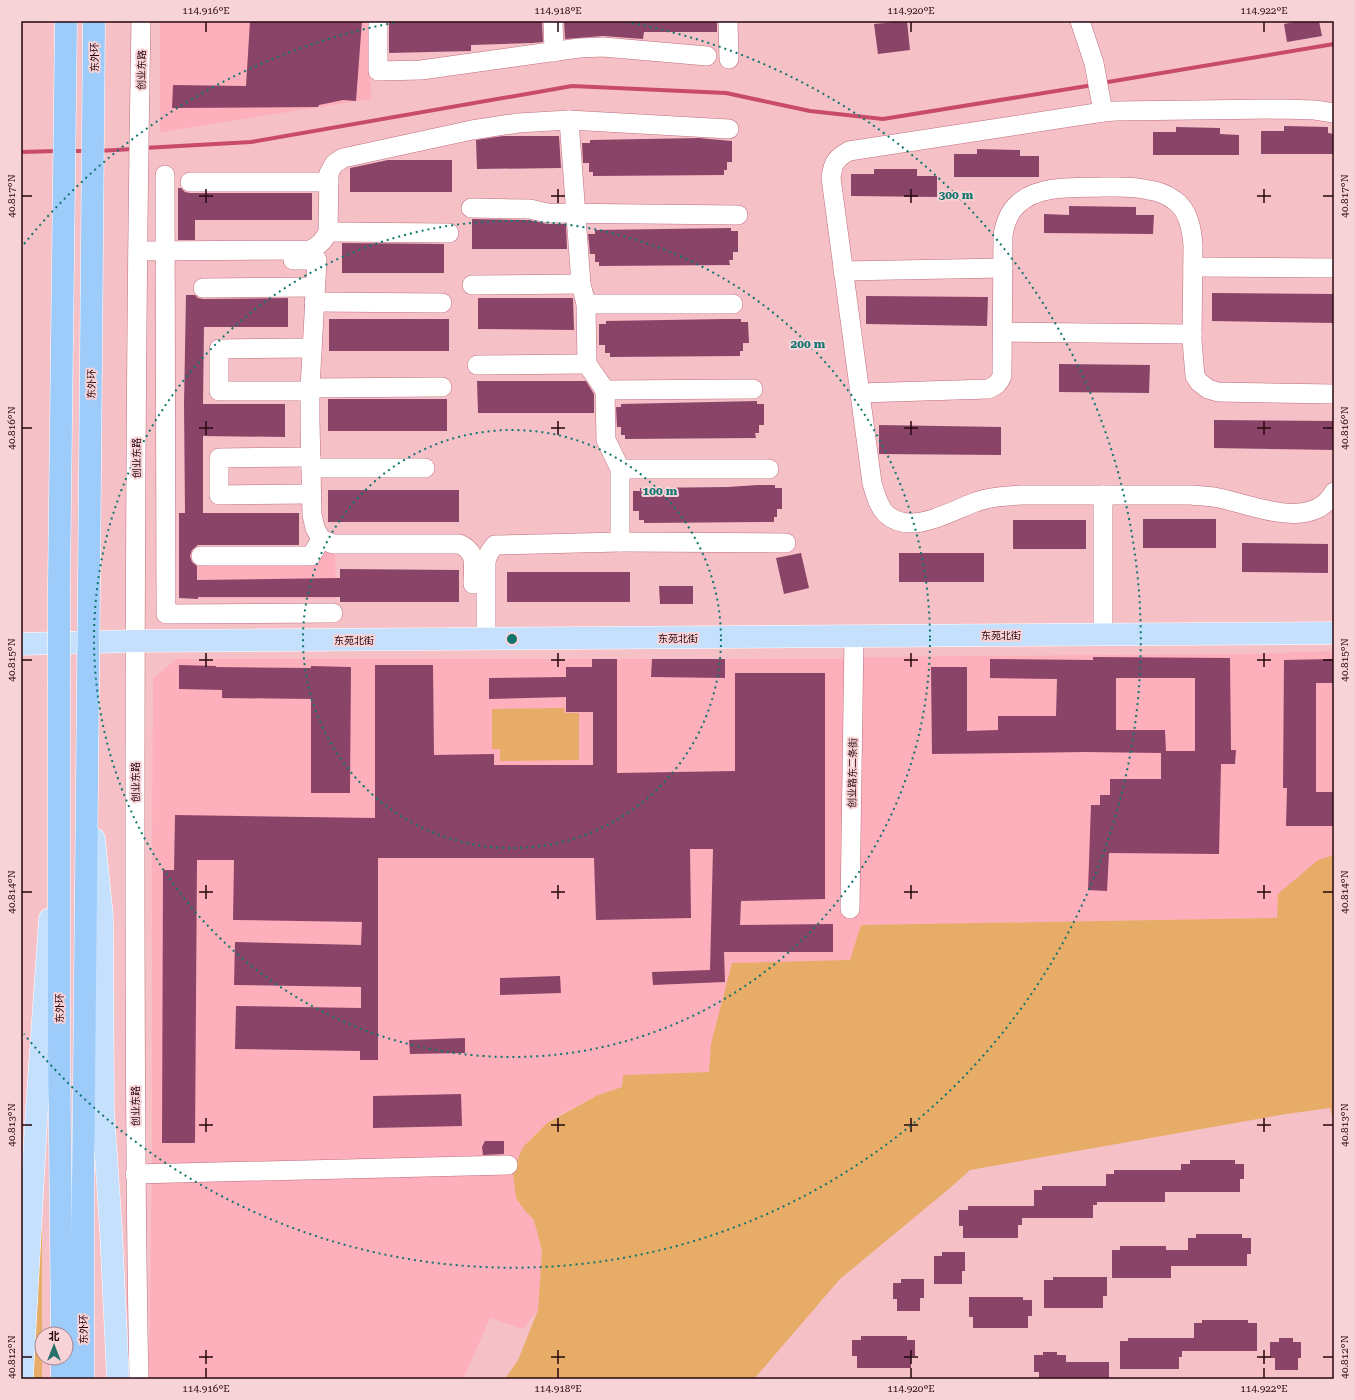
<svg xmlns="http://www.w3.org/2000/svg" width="1355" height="1400" font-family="'Roboto Serif','Noto Sans SC',serif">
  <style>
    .built { fill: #fdafbb }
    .green { fill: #e6ac68 }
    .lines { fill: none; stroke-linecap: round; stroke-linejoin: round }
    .stream { stroke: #c84c69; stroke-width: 4 }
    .building { fill: #894468; fill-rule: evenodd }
    .minor-casing { stroke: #bf6e7c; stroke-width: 20 }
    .major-casing { stroke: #fff; stroke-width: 23 }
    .highway-casing { stroke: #fff; stroke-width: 23 }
    .minor { stroke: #fff; stroke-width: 19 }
    .major { stroke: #c4e0fd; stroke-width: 22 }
    .highway { stroke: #9dccfb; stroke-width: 22 }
    .highway-bridge-casing { stroke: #fff; stroke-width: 23; stroke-linecap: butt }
    .highway-bridge { stroke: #9dccfb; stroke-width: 22 }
    .ticks { fill: none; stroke: #26070e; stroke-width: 1.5 }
    .ring { fill: none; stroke: #0f766e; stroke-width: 2; stroke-dasharray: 2 4 }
    .labels { text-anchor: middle; stroke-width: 4; stroke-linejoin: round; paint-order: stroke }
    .street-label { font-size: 10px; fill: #26070e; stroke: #f7d2d7 }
    .centre { fill: #0f766e; stroke: #f7d2d7; stroke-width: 2 }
    .ring-label { font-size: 12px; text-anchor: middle; font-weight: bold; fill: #0f766e; stroke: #f7d2d7; stroke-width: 4; stroke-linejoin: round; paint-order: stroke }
    .neatline { fill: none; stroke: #26070e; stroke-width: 1.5 }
    .ticks-label { font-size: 10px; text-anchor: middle; fill: #26070e }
  </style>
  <rect width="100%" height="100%" fill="#f6c0c7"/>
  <g class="built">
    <polygon points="160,21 369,21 371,99 160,132"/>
    <polygon points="335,548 336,599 198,599 197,560 317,552"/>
    <polygon points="1334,651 1334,855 1318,860 1277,918 862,925 850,960 835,961 711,1044 709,1072 623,1075 622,1087 598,1095 564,1112 547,1123 534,1135 523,1147 516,1163 513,1174 516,1198 525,1211 534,1220 542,1251 538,1310 523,1329 490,1318 463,1379 149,1379 152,1160 152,864 153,678 177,659 843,659 868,657 1253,654"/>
  </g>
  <g class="green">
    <polygon points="564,708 565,713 579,713 579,760 500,761 500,749 492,749 492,709"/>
    <polygon points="1334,855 1334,1123 1330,1108 1286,1114 970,1170 950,1188 840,1279 754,1379 505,1379 518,1360 538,1310 542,1251 534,1220 525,1211 516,1198 513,1174 516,1163 523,1147 547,1123 598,1095 622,1087 623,1075 709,1072 711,1044 732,963 850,960 861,925 1277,918 1278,894 1318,860"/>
    <polygon points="42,1127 42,1379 32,1379"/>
  </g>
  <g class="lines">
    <g class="stream">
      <polyline points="1102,83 1334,44"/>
      <polyline points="144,148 251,142 572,86 726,93 810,111 883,119 1093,85"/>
      <polyline points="70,151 85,151"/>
      <polyline points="98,151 133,149"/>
      <polyline points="21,152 57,151"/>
    </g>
  </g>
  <g class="building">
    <polygon points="250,21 362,21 356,101 343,100 319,105 318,107 172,108 173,85 246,86"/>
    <polygon points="389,21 542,21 543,42 532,43 471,45 471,51 389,53"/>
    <polygon points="564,21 717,21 717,32 644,32 643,39 603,36 565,39"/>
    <polygon points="907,21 910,50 878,54 874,24"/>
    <polygon points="1300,21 1319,21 1322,36 1287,42 1284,24"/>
    <polygon points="1284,126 1328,127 1328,133 1334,134 1334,154 1261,154 1261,131 1284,131"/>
    <polygon points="1176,127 1220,128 1220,134 1239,135 1239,155 1153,155 1153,132 1176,132"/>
    <polygon points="503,136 559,136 561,168 477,169 476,140"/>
    <polygon points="699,138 732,141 732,162 727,162 727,170 724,170 724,175 593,176 593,172 589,172 589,163 583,163 582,143 590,143 590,140"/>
    <polygon points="977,149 1020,150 1020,156 1039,156 1039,177 954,177 954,154 977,154"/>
    <polygon points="388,160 452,160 452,192 350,192 350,168"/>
    <polygon points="874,169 917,169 917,176 937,176 937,197 851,196 851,174 874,174"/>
    <polygon points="178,188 181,188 185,192 190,193 312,193 312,220 195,220 195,240 178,240"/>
    <polygon points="1069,206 1136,207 1136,215 1154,215 1153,234 1044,233 1044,214 1069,215"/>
    <polygon points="472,219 529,220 547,224 566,224 567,249 472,249"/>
    <polygon points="731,228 731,231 738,231 738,252 733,252 733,260 729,260 730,265 599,266 599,262 595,262 595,254 590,254 588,234 595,234 595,230"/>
    <polygon points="342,243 444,244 444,273 342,273"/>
    <polygon points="1212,293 1334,294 1334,323 1212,321"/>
    <polygon points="186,295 195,295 198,298 203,299 288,298 288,327 204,327 203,404 285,404 285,437 203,436 203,513 299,513 299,545 198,545 192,550 190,556 192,562 197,566 197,580 340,578 340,569 459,570 459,602 340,602 340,597 198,597 198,599 179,598 179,513 185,513 184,404"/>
    <polygon points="866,296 988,297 987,326 866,324"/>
    <polygon points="478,298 573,298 574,330 478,329"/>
    <rect x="329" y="319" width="120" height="32"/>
    <polygon points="724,319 741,319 741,322 748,322 749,343 743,343 743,351 740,351 740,356 610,357 610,353 605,353 605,345 599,345 599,324 606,324 606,321"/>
    <polygon points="1059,364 1150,365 1149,393 1059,392"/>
    <polygon points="477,381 586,381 594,394 594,413 478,413"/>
    <rect x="328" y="399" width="119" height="32"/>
    <polygon points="757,401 757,404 764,404 764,425 759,425 759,433 755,433 756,438 625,439 625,435 621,435 621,427 617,427 616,407 621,407 621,404"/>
    <polygon points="1214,420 1334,421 1334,450 1214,448"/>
    <polygon points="879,425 1001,427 1001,455 879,454"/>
    <polygon points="758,485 775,485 775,488 782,488 782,509 777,509 777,517 774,517 774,522 644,523 644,520 639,520 639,511 633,511 633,491 640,491 640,488 728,487"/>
    <rect x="328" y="490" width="131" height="32"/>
    <rect x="1143" y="519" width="73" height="29"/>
    <rect x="1013" y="520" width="73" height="29"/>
    <polygon points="1242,543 1328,544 1328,573 1242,572"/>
    <polygon points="801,553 809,588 784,594 776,558"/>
    <rect x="899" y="553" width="85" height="29"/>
    <rect x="507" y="572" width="123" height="30"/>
    <polygon points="659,586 693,586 693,604 660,604"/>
    <path d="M 1093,657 L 1230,658 L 1231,750 L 1236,750 L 1235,764 L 1221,764 L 1219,854 L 1109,853 L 1107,891 L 1088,890 L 1091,805 L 1100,805 L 1100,795 L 1110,795 L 1110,779 L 1161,779 L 1161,753 L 1085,752 L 932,754 L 931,667 L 967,667 L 967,731 L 998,730 L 998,716 L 1056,716 L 1057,679 L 990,678 L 990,659 L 1093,660 ZM 1116,678 L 1195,678 L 1195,751 L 1166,751 L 1165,730 L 1116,730 Z"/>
    <polygon points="592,659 617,659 617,773 735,771 735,673 825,673 825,899 741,901 740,925 833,924 833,952 724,952 725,982 653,985 652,972 710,970 713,849 690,849 691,918 596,920 594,858 378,858 378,1060 360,1060 360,1051 235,1049 236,1006 361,1008 361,987 234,985 235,942 361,945 362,922 233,920 234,860 197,860 195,1143 162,1143 163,870 174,870 175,815 375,818 375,665 433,665 434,755 494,754 494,765 593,765 593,712 566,712 566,697 489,699 489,678 566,677 566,667 592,667"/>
    <polygon points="652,659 725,659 725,678 651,677"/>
    <polygon points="1334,659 1334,683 1316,683 1316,792 1334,792 1334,826 1286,826 1287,788 1283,788 1284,660"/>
    <polygon points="179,665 216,666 216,667 311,668 311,666 351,667 350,793 311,793 311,699 222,698 222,690 179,689"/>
    <polygon points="560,976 561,993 500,995 500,978"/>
    <polygon points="465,1038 465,1053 410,1054 409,1040"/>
    <polygon points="461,1094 462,1126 373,1128 373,1096"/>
    <polygon points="485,1141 504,1141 504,1154 483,1155 482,1147"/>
    <polygon points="1190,1160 1235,1160 1235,1164 1244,1164 1244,1179 1240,1179 1240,1192 1165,1192 1165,1202 1097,1202 1097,1205 1093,1205 1093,1218 1022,1218 1022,1225 1018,1225 1018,1238 963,1238 963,1226 959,1226 959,1210 968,1210 968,1206 1034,1206 1034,1190 1042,1190 1042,1186 1106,1186 1106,1174 1114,1174 1114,1170 1181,1170 1181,1164 1190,1164"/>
    <polygon points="1196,1234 1242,1234 1242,1238 1251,1238 1251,1254 1247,1254 1247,1266 1171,1266 1171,1278 1112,1278 1112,1250 1120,1250 1120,1246 1166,1246 1166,1250 1188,1250 1188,1238 1196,1238"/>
    <polygon points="942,1252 965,1252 965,1271 962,1271 962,1284 934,1284 934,1256 942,1256"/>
    <polygon points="1053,1277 1107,1277 1107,1296 1103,1296 1103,1308 1044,1308 1044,1280 1053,1280"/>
    <polygon points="901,1279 924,1279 924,1298 920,1298 920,1311 897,1311 897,1299 893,1299 893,1283 901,1283"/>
    <polygon points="969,1297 1023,1297 1023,1300 1032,1300 1032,1316 1028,1316 1028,1328 973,1328 973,1317 969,1317"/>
    <polygon points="1202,1320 1248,1320 1248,1323 1257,1323 1257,1351 1182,1351 1182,1357 1179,1357 1179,1369 1120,1369 1120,1341 1128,1341 1128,1338 1194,1338 1194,1323 1202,1323"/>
    <polygon points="861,1336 907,1336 907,1340 915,1340 915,1356 911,1356 911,1368 857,1368 857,1356 852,1356 852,1340 861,1340"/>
    <polygon points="1279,1338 1293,1338 1293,1342 1301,1342 1301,1358 1298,1358 1298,1370 1275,1370 1275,1358 1270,1358 1270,1342 1279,1342"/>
    <polygon points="1043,1352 1057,1352 1057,1355 1066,1355 1066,1362 1109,1362 1109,1379 1039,1379 1039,1372 1034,1372 1034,1355 1043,1355"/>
  </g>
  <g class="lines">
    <g class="minor-casing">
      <g id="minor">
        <polyline points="378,21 378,71 421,70 579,48 603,47 707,56"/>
        <polyline points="553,21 554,52"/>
        <polyline points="728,21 729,59"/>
        <polyline points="1080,21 1094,63 1103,112"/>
        <path d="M 1334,113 L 1315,110 L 1281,109 L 1116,111 L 1103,112 L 849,151 C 835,159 833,163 831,178 L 872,483 C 875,493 878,506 886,514 C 910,536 949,512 973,503 C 988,497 1006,496 1022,495 L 1191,495 C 1200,496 1210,496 1219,498 C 1252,505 1313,532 1334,492"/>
        <polyline points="569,120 729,129"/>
        <polyline points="165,175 166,614 333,613"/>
        <polyline points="190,182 329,182"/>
        <polyline points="471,208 530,209 547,213 738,215"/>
        <polyline points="328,232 449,233"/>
        <path d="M 138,251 L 310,250 C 319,246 324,241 328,232 L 329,173 L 334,164 L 343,158 L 472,130 L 518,123 L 569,120 L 581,284 L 586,304 L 587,364 L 605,390 L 606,440 L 620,469 L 620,542 L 495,545 L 489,553 L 486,561 L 486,639"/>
        <path d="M 293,260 L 317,260 L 310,388 L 310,421 L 312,515 L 315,528 L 321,539 L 333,544 L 459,544 C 478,551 473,567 473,584"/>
        <polyline points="1193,267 1334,268"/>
        <polyline points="843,271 1003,268"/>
        <polyline points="472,285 581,284"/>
        <polyline points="203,288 315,287"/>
        <polyline points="314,302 442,303"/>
        <polyline points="586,304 733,304"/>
        <polyline points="1003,332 1192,334"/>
        <polyline points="477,365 587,364"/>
        <polyline points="310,388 442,387"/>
        <polyline points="605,390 753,389"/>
        <polyline points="310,391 219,391 219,349 312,348"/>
        <path d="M 860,393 L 988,389 C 996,386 999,383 1002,376 L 1003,235 C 1005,224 1008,213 1017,205 C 1037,184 1077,188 1104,187 C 1119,187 1134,186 1149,190 C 1157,191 1167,195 1174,200 C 1189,210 1192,230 1193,246 L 1192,340 L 1195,376 L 1199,382 L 1208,389 L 1218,392 L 1334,394"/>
        <polyline points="311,457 219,458 219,495 312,494"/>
        <polyline points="311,468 425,468"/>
        <polyline points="620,469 769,469"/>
        <polyline points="1103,495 1103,635"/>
        <polyline points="620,542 786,543"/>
        <polyline points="201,556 311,556 321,539"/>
        <polyline points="850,909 854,636"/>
        <polyline points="135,1174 508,1165"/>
        <path d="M 139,1379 C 135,1199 135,1020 135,840 C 135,567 136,294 141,21"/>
      </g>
    </g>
    <g class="major-casing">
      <g id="major">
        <polyline points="21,644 135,641 1334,633"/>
        <polyline points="94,839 102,916 103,1110 111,1231 118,1379"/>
        <polyline points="22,1379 36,1122 50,919"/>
      </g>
    </g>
    <g class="highway-casing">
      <g id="highway">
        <polyline points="59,583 66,21"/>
        <polyline points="89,583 94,21"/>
        <polyline points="59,683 59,1040 62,1334"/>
        <polyline points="62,1358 62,1379"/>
        <polyline points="83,1379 83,1185 88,684"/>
      </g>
    </g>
    <use href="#minor" class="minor"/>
    <use href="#major" class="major"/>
    <use href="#highway" class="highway"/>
    <g class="highway-bridge-casing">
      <g id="highway-bridge">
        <polyline points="59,683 59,583"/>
        <polyline points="88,684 89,583"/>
      </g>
    </g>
    <use href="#highway-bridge" class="highway-bridge"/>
  </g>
  <path class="ticks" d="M 206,22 L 206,32M 558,22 L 558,32M 911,22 L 911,32M 1264,22 L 1264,32M 206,189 L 206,203M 558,189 L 558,203M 911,189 L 911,203M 1264,189 L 1264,203M 22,196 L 32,196M 199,196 L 213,196M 551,196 L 565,196M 904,196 L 918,196M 1257,196 L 1271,196M 1323,196 L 1333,196M 206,421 L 206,435M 558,421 L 558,435M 911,421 L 911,435M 1264,421 L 1264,435M 22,428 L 32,428M 199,428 L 213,428M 551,428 L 565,428M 904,428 L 918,428M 1257,428 L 1271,428M 1323,428 L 1333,428M 206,653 L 206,667M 558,653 L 558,667M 911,653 L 911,667M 1264,653 L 1264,667M 22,660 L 32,660M 199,660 L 213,660M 551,660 L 565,660M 904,660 L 918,660M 1257,660 L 1271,660M 1323,660 L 1333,660M 206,885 L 206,899M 558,885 L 558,899M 911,885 L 911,899M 1264,885 L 1264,899M 22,892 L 32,892M 199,892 L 213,892M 551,892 L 565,892M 904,892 L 918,892M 1257,892 L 1271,892M 1323,892 L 1333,892M 206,1118 L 206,1132M 558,1118 L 558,1132M 911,1118 L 911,1132M 1264,1118 L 1264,1132M 22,1125 L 32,1125M 199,1125 L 213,1125M 551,1125 L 565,1125M 904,1125 L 918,1125M 1257,1125 L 1271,1125M 1323,1125 L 1333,1125M 206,1350 L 206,1364M 558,1350 L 558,1364M 911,1350 L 911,1364M 1264,1350 L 1264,1364M 22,1357 L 32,1357M 199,1357 L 213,1357M 551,1357 L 565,1357M 904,1357 L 918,1357M 1257,1357 L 1271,1357M 1323,1357 L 1333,1357M 206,1368 L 206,1378M 558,1368 L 558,1378M 911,1368 L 911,1378M 1264,1368 L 1264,1378"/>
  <g class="ring">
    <circle cx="512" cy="639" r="209"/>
    <circle cx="512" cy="639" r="418"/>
    <path d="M24 244A628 628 0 0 1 398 22M626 22A628 628 0 1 1 24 1034"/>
  </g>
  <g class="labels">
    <g class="street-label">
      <text transform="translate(94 57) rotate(-90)" y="4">东外环</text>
      <text transform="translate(141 70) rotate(-89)" y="4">创业东路</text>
      <text transform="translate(91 384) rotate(-89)" y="4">东外环</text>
      <text transform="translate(136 458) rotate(-90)" y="4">创业东路</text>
      <text x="1001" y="639">东苑北街</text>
      <text x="678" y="642">东苑北街</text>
      <text x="354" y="644">东苑北街</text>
      <text transform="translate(852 773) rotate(-89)" y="4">创业路东二条街</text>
      <text transform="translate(135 782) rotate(-90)" y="4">创业东路</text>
      <text transform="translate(59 1008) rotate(-90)" y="4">东外环</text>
      <text transform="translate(135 1106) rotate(-90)" y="4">创业东路</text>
      <text transform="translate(83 1329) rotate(-90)" y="4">东外环</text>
    </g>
  </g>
  <circle cx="512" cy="639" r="6" class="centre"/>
  <g class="ring-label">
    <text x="956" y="199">300 m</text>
    <text x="808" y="348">200 m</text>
    <text x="660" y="495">100 m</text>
  </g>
  <rect width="1355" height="1400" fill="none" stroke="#f7d2d7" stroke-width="44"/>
  <g transform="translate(54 1346)"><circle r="19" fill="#f7d2d7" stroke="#a38187"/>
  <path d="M0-3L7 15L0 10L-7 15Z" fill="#28726d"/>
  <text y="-6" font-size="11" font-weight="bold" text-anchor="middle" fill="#26070e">北</text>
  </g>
  <rect x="22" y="22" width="1311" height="1356" class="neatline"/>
  <g class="ticks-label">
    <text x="206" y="14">114.916°E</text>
    <text x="558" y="14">114.918°E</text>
    <text x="911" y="14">114.920°E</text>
    <text x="1264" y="14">114.922°E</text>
    <text transform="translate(11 196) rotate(-90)" y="4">40.817°N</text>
    <text transform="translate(1344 196) rotate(-90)" y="4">40.817°N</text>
    <text transform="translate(11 428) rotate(-90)" y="4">40.816°N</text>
    <text transform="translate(1344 428) rotate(-90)" y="4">40.816°N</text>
    <text transform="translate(11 660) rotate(-90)" y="4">40.815°N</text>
    <text transform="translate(1344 660) rotate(-90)" y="4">40.815°N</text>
    <text transform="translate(11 892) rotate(-90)" y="4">40.814°N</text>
    <text transform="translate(1344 892) rotate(-90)" y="4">40.814°N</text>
    <text transform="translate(11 1125) rotate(-90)" y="4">40.813°N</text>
    <text transform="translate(1344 1125) rotate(-90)" y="4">40.813°N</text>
    <text transform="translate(11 1357) rotate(-90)" y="4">40.812°N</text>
    <text transform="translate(1344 1357) rotate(-90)" y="4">40.812°N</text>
    <text x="206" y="1392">114.916°E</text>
    <text x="558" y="1392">114.918°E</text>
    <text x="911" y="1392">114.920°E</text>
    <text x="1264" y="1392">114.922°E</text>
  </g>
</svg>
